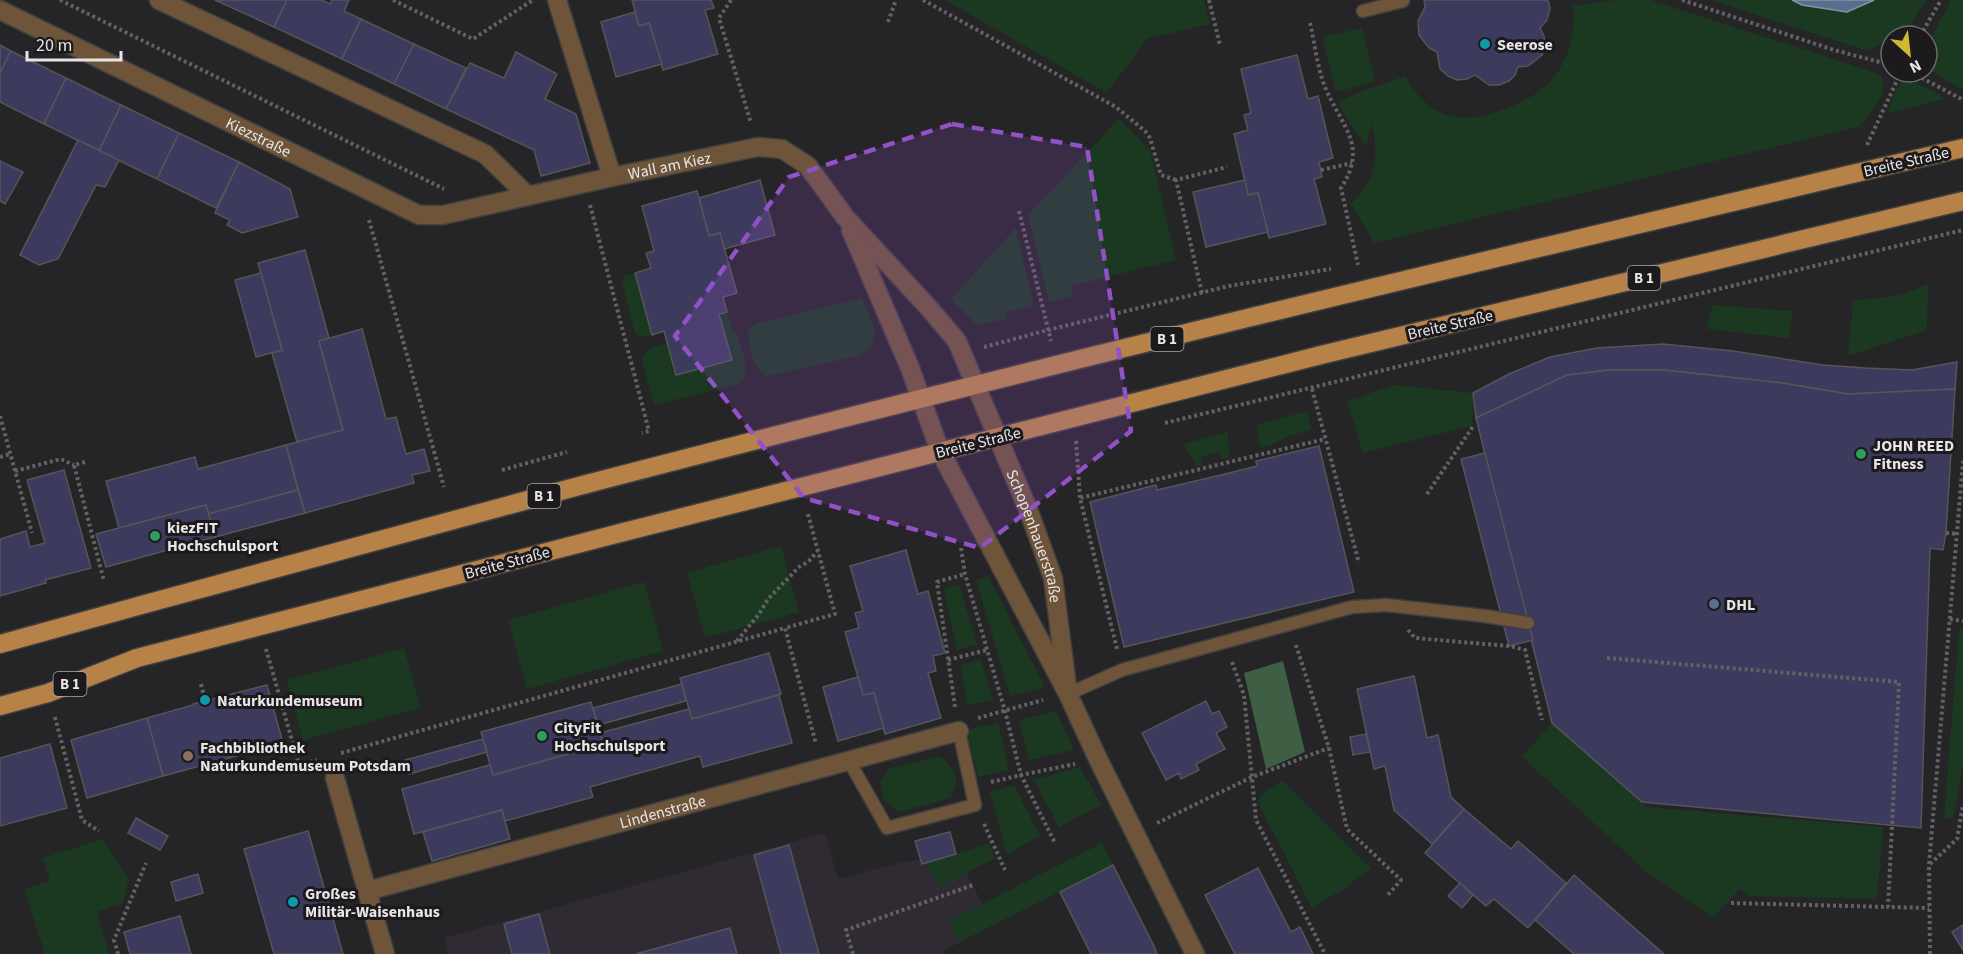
<svg xmlns="http://www.w3.org/2000/svg" width="1963" height="954" font-family="'Source Sans 3',sans-serif">
  <style>
    .built { fill: #302b33 }
    .green { fill: #1b3921 }
    .forest { fill: #3e5f44 }
    .water { fill: #586e8f; stroke: #8392a9; stroke-width: 1.5 }
    .building { fill: #3c3b5d; stroke: #555558; stroke-width: 1.5 }
    .lines { fill: none; stroke-linecap: round; stroke-linejoin: round }
    .lane-casing { stroke: #403f41; stroke-width: 15 }
    .street-casing { stroke: #403f41; stroke-width: 21 }
    .primary-casing { stroke: #403f41; stroke-width: 21 }
    .path { stroke: #626163; stroke-width: 4; stroke-dasharray: 3 3; stroke-linecap: butt }
    .lane { stroke: #6e5439; stroke-width: 12 }
    .street { stroke: #6e5439; stroke-width: 18 }
    .primary { stroke: #b78247; stroke-width: 18 }
    .marked { fill: #9151c7; fill-opacity: 0.2; stroke: #9151c7; stroke-width: 4.5; stroke-dasharray: 12 8; stroke-linejoin: round }
    .culture-dot { fill: #0f9aa8; stroke: #1c1a1d; stroke-width: 2 }
    .leisure-dot { fill: #2e9e5b; stroke: #1c1a1d; stroke-width: 2 }
    .service-dot { fill: #5c6f8a; stroke: #1c1a1d; stroke-width: 2 }
    .education-dot { fill: #8d6e63; stroke: #1c1a1d; stroke-width: 2 }
    .labels { text-anchor: middle; stroke-width: 6; stroke-linejoin: round; paint-order: stroke }
    .shield { fill: #1c1a1d; stroke: #aaa8aa; stroke-width: 1.5 }
    .shield-label { font-size: 15px; font-weight: bold; fill: #e7e5e7 }
    .poi-label { font-size: 16px; font-weight: bold; fill: #e7e5e7; stroke: #1c1a1d; text-anchor: start }
    .street-label { font-size: 16px; fill: #e7e5e7; stroke: #1c1a1d }
  </style>
  <rect width="100%" height="100%" fill="#252426"/>
  <polygon class="built" points="825,833 838,879 895,864 920,859 922,864 957,854 993,925 945,950 945,954 448,954 444,938"/>
  <g class="green">
    <polygon points="945,0 1204,0 1210,24 1147,39 1107,93"/>
    <path d="M 1616,0 L 1650,0 L 1879,74 C 1894,90 1870,112 1861,126 L 1374,243 L 1351,204 C 1377,177 1379,159 1372,124 L 1366,145 L 1351,126 L 1339,103 L 1355,94 L 1405,76 C 1431,119 1457,126 1502,110 C 1553,93 1576,60 1573,6 Z"/>
    <polygon points="1711,0 1792,0 1802,5 1847,12 1874,0 1926,0 1908,27 1868,51"/>
    <polygon points="1951,0 1963,0 1963,90 1927,68 1927,46"/>
    <polygon points="1362,28 1375,82 1336,92 1322,37"/>
    <polygon points="1905,79 1940,94 1944,99 1890,113 1888,111 1889,107 1900,83"/>
    <polygon points="1119,119 1150,150 1176,260 1071,286 1073,296 1049,302 1028,215"/>
    <polygon points="1016,228 1034,306 1006,312 1007,319 977,325 951,299"/>
    <path d="M 635,273 L 652,335 C 645,337 641,338 635,333 L 622,281 L 624,276 Z"/>
    <polygon points="1928,284 1927,330 1848,356 1853,301 1900,295"/>
    <path d="M 862,298 C 871,322 887,341 858,356 L 767,376 C 753,371 748,344 748,330 L 755,324 Z"/>
    <polygon points="1712,305 1793,311 1789,338 1707,329"/>
    <path d="M 727,312 L 732,330 L 736,332 L 738,337 C 742,353 753,372 738,384 L 654,405 L 642,360 C 646,348 656,347 667,343 L 676,375 L 732,360 L 719,314 Z"/>
    <polygon points="1394,385 1473,393 1474,404 1471,426 1363,453 1347,401"/>
    <polygon points="1307,411 1311,430 1288,436 1270,446 1260,447 1256,425"/>
    <polygon points="1228,432 1229,458 1222,460 1220,452 1200,457 1202,465 1196,466 1184,444"/>
    <polygon points="781,546 799,612 705,638 687,573"/>
    <polygon points="988,576 1045,687 1010,696 976,580"/>
    <polygon points="644,582 663,651 527,689 508,620"/>
    <polygon points="959,584 977,644 957,650 944,589"/>
    <polygon points="1959,628 1963,629 1963,764 1953,819 1944,818"/>
    <polygon points="404,648 421,708 303,740 287,680"/>
    <polygon points="981,660 993,700 968,705 960,665"/>
    <polygon points="1056,711 1074,750 1029,760 1019,720"/>
    <polygon points="998,723 1009,770 978,777 967,730"/>
    <polygon points="1552,723 1647,807 1883,827 1877,899 1749,896 1740,889 1713,918 1647,872 1522,757"/>
    <path d="M 940,756 C 957,771 961,777 950,798 L 899,812 L 884,799 L 880,783 L 888,769 Z"/>
    <polygon points="1080,767 1101,805 1059,827 1034,780"/>
    <polygon points="1283,781 1371,868 1345,888 1312,908 1257,801 1266,790"/>
    <polygon points="1014,785 1040,836 1007,854 990,792"/>
    <polygon points="102,839 129,879 122,904 97,912 109,954 45,954 24,889 50,881 43,858"/>
    <polygon points="1102,843 1113,865 959,942 949,921"/>
    <polygon points="989,844 995,858 939,887 926,863"/>
  </g>
  <polygon class="forest" points="1283,661 1305,752 1266,769 1244,673"/>
  <polygon class="water" points="1792,0 1874,0 1847,12 1802,5"/>
  <g class="building">
    <polygon points="215,0 287,0 274,27"/>
    <polygon points="287,0 322,0 330,4 332,0 349,0 344,11 361,19 342,59 274,27"/>
    <polygon points="632,0 711,0 714,8 705,10 718,54 663,70 649,23 639,26"/>
    <polygon points="1424,0 1548,0 1550,8 1547,20 1540,28 1544,36 1545,46 1542,55 1528,66 1518,67 1515,75 1509,81 1499,85 1489,85 1475,75 1467,79 1457,80 1448,76 1440,69 1437,52 1429,48 1419,35 1418,21 1425,7"/>
    <polygon points="635,12 639,26 649,23 662,64 616,77 601,22"/>
    <polygon points="361,19 414,44 394,84 342,59"/>
    <polygon points="414,44 466,68 446,109 394,84"/>
    <polygon points="0,45 11,51 0,73"/>
    <polygon points="11,51 66,78 44,124 0,102 0,73"/>
    <polygon points="516,52 557,74 545,99 576,114 590,163 541,176 534,150 446,109 470,63 504,78"/>
    <polygon points="1297,55 1308,99 1318,96 1333,158 1319,162 1322,177 1314,179 1326,224 1269,238 1258,193 1248,195 1234,134 1248,130 1244,115 1251,113 1241,69"/>
    <polygon points="66,78 121,105 99,151 44,124"/>
    <polygon points="121,105 179,133 157,179 99,151"/>
    <polygon points="179,133 239,162 216,208 157,179"/>
    <polygon points="78,140 119,160 105,187 96,185 58,259 39,265 20,255"/>
    <polygon points="0,161 23,172 5,204 0,201"/>
    <polygon points="239,162 290,189 298,217 242,233 227,225 230,220 215,213"/>
    <polygon points="760,180 775,235 724,249 720,233 709,236 699,198"/>
    <polygon points="1245,180 1248,195 1258,193 1268,232 1206,247 1193,192"/>
    <polygon points="697,191 709,236 720,233 737,293 723,297 727,312 719,314 732,360 676,375 664,331 652,335 635,273 651,268 646,253 654,251 642,206"/>
    <polygon points="305,250 329,338 319,341 343,430 297,442 272,353 282,350 258,263"/>
    <polygon points="261,273 282,350 256,357 235,280"/>
    <polygon points="362,329 386,419 396,417 406,454 424,449 430,471 412,475 414,483 305,513 286,445 343,430 319,341"/>
    <polygon points="1663,344 1733,351 1823,365 1866,368 1912,370 1957,362 1955,389 1848,394 1782,383 1664,370 1610,370 1567,375 1476,418 1473,393 1509,374 1550,357 1597,348"/>
    <polygon points="1610,370 1664,370 1782,383 1848,394 1955,389 1946,533 1943,550 1930,548 1921,828 1642,802 1552,723 1476,418 1567,375"/>
    <polygon points="286,445 298,490 208,514 206,505 119,528 106,481 195,457 198,469"/>
    <polygon points="1319,446 1354,592 1124,647 1090,502 1156,485 1157,490 1225,474 1257,466 1256,461"/>
    <polygon points="1485,453 1533,640 1509,646 1461,459"/>
    <polygon points="64,470 91,568 45,580 46,583 0,596 0,539 26,531 30,547 45,543 27,480"/>
    <polygon points="298,490 305,513 215,537 208,514"/>
    <polygon points="206,505 215,537 106,567 96,534"/>
    <polygon points="906,550 918,594 928,591 945,653 933,656 936,671 928,673 941,718 885,734 874,693 863,695 845,632 859,628 855,613 863,611 850,566"/>
    <polygon points="769,653 781,694 692,719 680,678"/>
    <polygon points="1414,676 1427,738 1438,735 1451,797 1464,809 1432,844 1394,810 1385,766 1374,769 1357,689"/>
    <polygon points="858,677 863,695 874,693 884,728 838,741 823,687"/>
    <polygon points="682,684 686,701 598,725 593,708"/>
    <polygon points="267,685 283,743 163,776 147,718 193,705 193,704"/>
    <polygon points="779,695 792,743 703,767 700,756 590,787 593,797 505,821 502,810 414,834 402,789 490,765 493,775 603,744 600,733 689,709 692,719"/>
    <polygon points="1206,701 1212,714 1219,711 1227,727 1216,733 1225,749 1196,764 1199,770 1181,779 1179,773 1166,780 1142,733"/>
    <polygon points="591,702 603,744 493,775 481,732"/>
    <polygon points="147,718 163,776 87,798 71,740"/>
    <polygon points="1366,734 1370,752 1353,755 1350,737"/>
    <polygon points="483,739 487,752 409,774 405,760"/>
    <polygon points="50,744 67,808 0,826 0,758"/>
    <polygon points="1464,809 1511,849 1518,841 1566,883 1528,928 1494,899 1486,906 1425,853"/>
    <polygon points="502,810 510,839 432,861 423,832"/>
    <polygon points="136,818 168,836 160,850 128,833"/>
    <polygon points="308,831 343,954 274,954 244,849"/>
    <polygon points="950,832 956,854 922,864 915,841"/>
    <polygon points="789,845 819,954 781,954 754,855"/>
    <polygon points="1113,865 1154,946 1157,954 1091,954 1060,892"/>
    <polygon points="1258,868 1291,932 1300,927 1313,954 1235,954 1205,895"/>
    <polygon points="198,874 203,893 176,901 171,882"/>
    <polygon points="1574,875 1664,954 1574,954 1535,920"/>
    <polygon points="1460,883 1473,895 1462,908 1448,896"/>
    <polygon points="539,914 550,954 512,954 504,924"/>
    <polygon points="180,916 191,954 130,954 124,932"/>
    <polygon points="1963,925 1963,950 1952,932"/>
    <polygon points="730,928 737,954 636,954"/>
  </g>
  <g class="lines">
    <g class="lane-casing">
      <g id="lane">
        <polyline points="1363,11 1403,1"/>
        <polyline points="1068,694 1122,670 1352,607 1386,605 1485,616 1528,623"/>
        <polyline points="849,761 887,828 975,805 959,731"/>
      </g>
    </g>
    <g class="street-casing">
      <g id="street">
        <polyline points="159,0 485,154 528,196"/>
        <path id="s1" d="M 557,0 L 612,177 L 758,147 L 782,149 L 808,166 L 845,217 L 928,307 L 957,341 L 1028,509 L 1053,578 L 1068,694"/>
        <path id="s2" d="M 0,10 L 419,215 L 443,215 L 612,177"/>
        <polyline points="851,230 910,368 940,451 1068,694 1098,759 1195,954"/>
        <polyline points="335,778 385,954"/>
        <path id="s3" d="M 367,891 L 959,731"/>
      </g>
    </g>
    <g class="primary-casing">
      <g id="primary">
        <path d="M 0,644 C 193,591 386,537 579,486 C 1039,366 1501,256 1963,148"/>
        <polyline points="0,706 48,693 137,658 620,533 1325,354 1963,201"/>
      </g>
    </g>
    <g class="path">
      <polyline points="60,0 444,189"/>
      <polyline points="393,0 473,39 533,0"/>
      <polyline points="731,0 719,18 751,123"/>
      <polyline points="923,0 1116,107 1145,131 1150,138 1161,175 1176,180"/>
      <polyline points="1209,0 1220,45"/>
      <polyline points="1682,0 1834,50 1891,65"/>
      <polyline points="888,22 896,0"/>
      <path d="M 1310,23 C 1315,44 1317,67 1325,87 C 1341,126 1369,145 1341,188 L 1358,265"/>
      <polyline points="1920,36 1941,0"/>
      <polyline points="1911,72 1963,100"/>
      <polyline points="1867,145 1901,72"/>
      <polyline points="1321,170 1352,163"/>
      <polyline points="590,205 649,431 642,433"/>
      <polyline points="1019,211 1051,341"/>
      <polyline points="369,220 444,487"/>
      <polyline points="1202,293 1176,180 1227,167"/>
      <polyline points="984,347 1048,330 1229,286 1331,269"/>
      <polyline points="1312,389 1359,563"/>
      <polyline points="0,416 32,533"/>
      <polyline points="1165,423 1963,230"/>
      <polyline points="1076,441 1080,498"/>
      <polyline points="0,457 10,454"/>
      <polyline points="85,462 74,465 104,581"/>
      <polyline points="502,470 567,452"/>
      <polyline points="15,471 61,459 74,465"/>
      <polyline points="1427,494 1474,425"/>
      <polyline points="808,514 835,614 785,628 816,744"/>
      <polyline points="1946,533 1957,534"/>
      <polyline points="961,548 965,574 1005,711 1021,775 1075,764"/>
      <polyline points="1950,619 1963,621"/>
      <polyline points="1408,630 1415,638 1510,646 1525,650 1542,720"/>
      <polyline points="737,641 759,614 768,599 799,567 808,562 817,552"/>
      <polyline points="1296,645 1329,748 1347,829 1401,880 1387,896"/>
      <polyline points="266,649 299,765 317,760"/>
      <polyline points="1117,649 1080,498 1325,439"/>
      <polyline points="1607,658 1899,682 1888,907 1929,908"/>
      <polyline points="948,660 987,650"/>
      <polyline points="1232,662 1244,695 1256,820 1325,954"/>
      <polyline points="201,684 205,700"/>
      <polyline points="955,707 937,582 965,574"/>
      <polyline points="55,717 82,820 99,831"/>
      <polyline points="978,718 1043,700"/>
      <polyline points="341,753 785,628"/>
      <polyline points="220,761 224,774"/>
      <polyline points="991,782 1021,775 1055,843"/>
      <polyline points="1157,823 1252,777 1329,748"/>
      <polyline points="984,824 1005,870"/>
      <polyline points="1930,864 1957,839 1963,805"/>
      <polyline points="1731,903 1888,907"/>
      <polyline points="118,954 114,940 146,863"/>
      <polyline points="853,954 846,930 973,885"/>
      <polyline points="1930,954 1929,865 1963,461"/>
    </g>
    <use href="#lane" class="lane"/>
    <use href="#street" class="street"/>
    <use href="#primary" class="primary"/>
  </g>
  <path class="marked" d="M 952,124 L 1087,147 L 1131,431 L 980,548 L 804,498 L 675,336 L 789,177 Z"/>
  <g class="culture-dot">
    <circle cx="1485" cy="44" r="6"/>
    <circle cx="205" cy="700" r="6"/>
    <circle cx="293" cy="902" r="6"/>
  </g>
  <g class="leisure-dot">
    <circle cx="1861" cy="454" r="6"/>
    <circle cx="155" cy="536" r="6"/>
    <circle cx="542" cy="736" r="6"/>
  </g>
  <circle class="service-dot" cx="1714" cy="604" r="6"/>
  <circle class="education-dot" cx="188" cy="756" r="6"/>
  <g class="labels">
    <g class="shield">
      <rect x="1627.5" y="266" width="33" height="24" rx="4.5"/>
      <rect x="1150.5" y="327" width="33" height="24" rx="4.5"/>
      <rect x="527.5" y="484" width="33" height="24" rx="4.5"/>
      <rect x="53.5" y="672" width="33" height="24" rx="4.5"/>
    </g>
    <g class="shield-label">
      <text x="1644" y="283">B 1</text>
      <text x="1167" y="344">B 1</text>
      <text x="544" y="501">B 1</text>
      <text x="70" y="689">B 1</text>
    </g>
    <g class="poi-label">
      <text x="1497" y="50">Seerose</text>
      <text x="1873" y="451">JOHN REED<tspan x="1873" dy="18">Fitness</tspan></text>
      <text x="167" y="533">kiezFIT<tspan x="167" dy="18">Hochschulsport</tspan></text>
      <text x="1726" y="610">DHL</text>
      <text x="217" y="706">Naturkundemuseum</text>
      <text x="554" y="733">CityFit<tspan x="554" dy="18">Hochschulsport</tspan></text>
      <text x="200" y="753">Fachbibliothek<tspan x="200" dy="18">Naturkundemuseum Potsdam</tspan></text>
      <text x="305" y="899">Großes<tspan x="305" dy="18">Militär-Waisenhaus</tspan></text>
    </g>
    <g class="street-label">
      <text dy="6" stroke="none"><textPath href="#s2" startOffset="288">Kiezstraße</textPath></text>
      <text transform="translate(1906 161) rotate(-13)" y="6">Breite Straße</text>
      <text dy="6" stroke="none"><textPath href="#s1" startOffset="244">Wall am Kiez</textPath></text>
      <text transform="translate(1450 324) rotate(-13)" y="6">Breite Straße</text>
      <text transform="translate(978 442) rotate(-14)" y="6">Breite Straße</text>
      <text dy="6" stroke="none"><textPath href="#s1" startOffset="830">Schopenhauerstraße</textPath></text>
      <text transform="translate(507 562) rotate(-15)" y="6">Breite Straße</text>
      <text dy="6" stroke="none"><textPath href="#s3" startOffset="306">Lindenstraße</textPath></text>
    </g>
  </g>
  <g transform="translate(1909 54) rotate(153)"><circle r="28" fill="#1c1a1d" stroke="#6d6b6e" stroke-width="1.5"/>
  <path d="M0-4.5L10 22L0 15L-10 22Z" fill="#d1b736"/>
  <text y="-9" font-size="16" font-weight="bold" text-anchor="middle" fill="#e7e5e7">N</text>
  </g>
  <path d="M27 51v9h94v-9" fill="none" stroke="#e7e5e7" stroke-width="3"/>
  <text x="36" y="51" font-size="18" fill="#e7e5e7" stroke="#1c1a1d" stroke-width="4.5" paint-order="stroke">20 m</text>
</svg>
